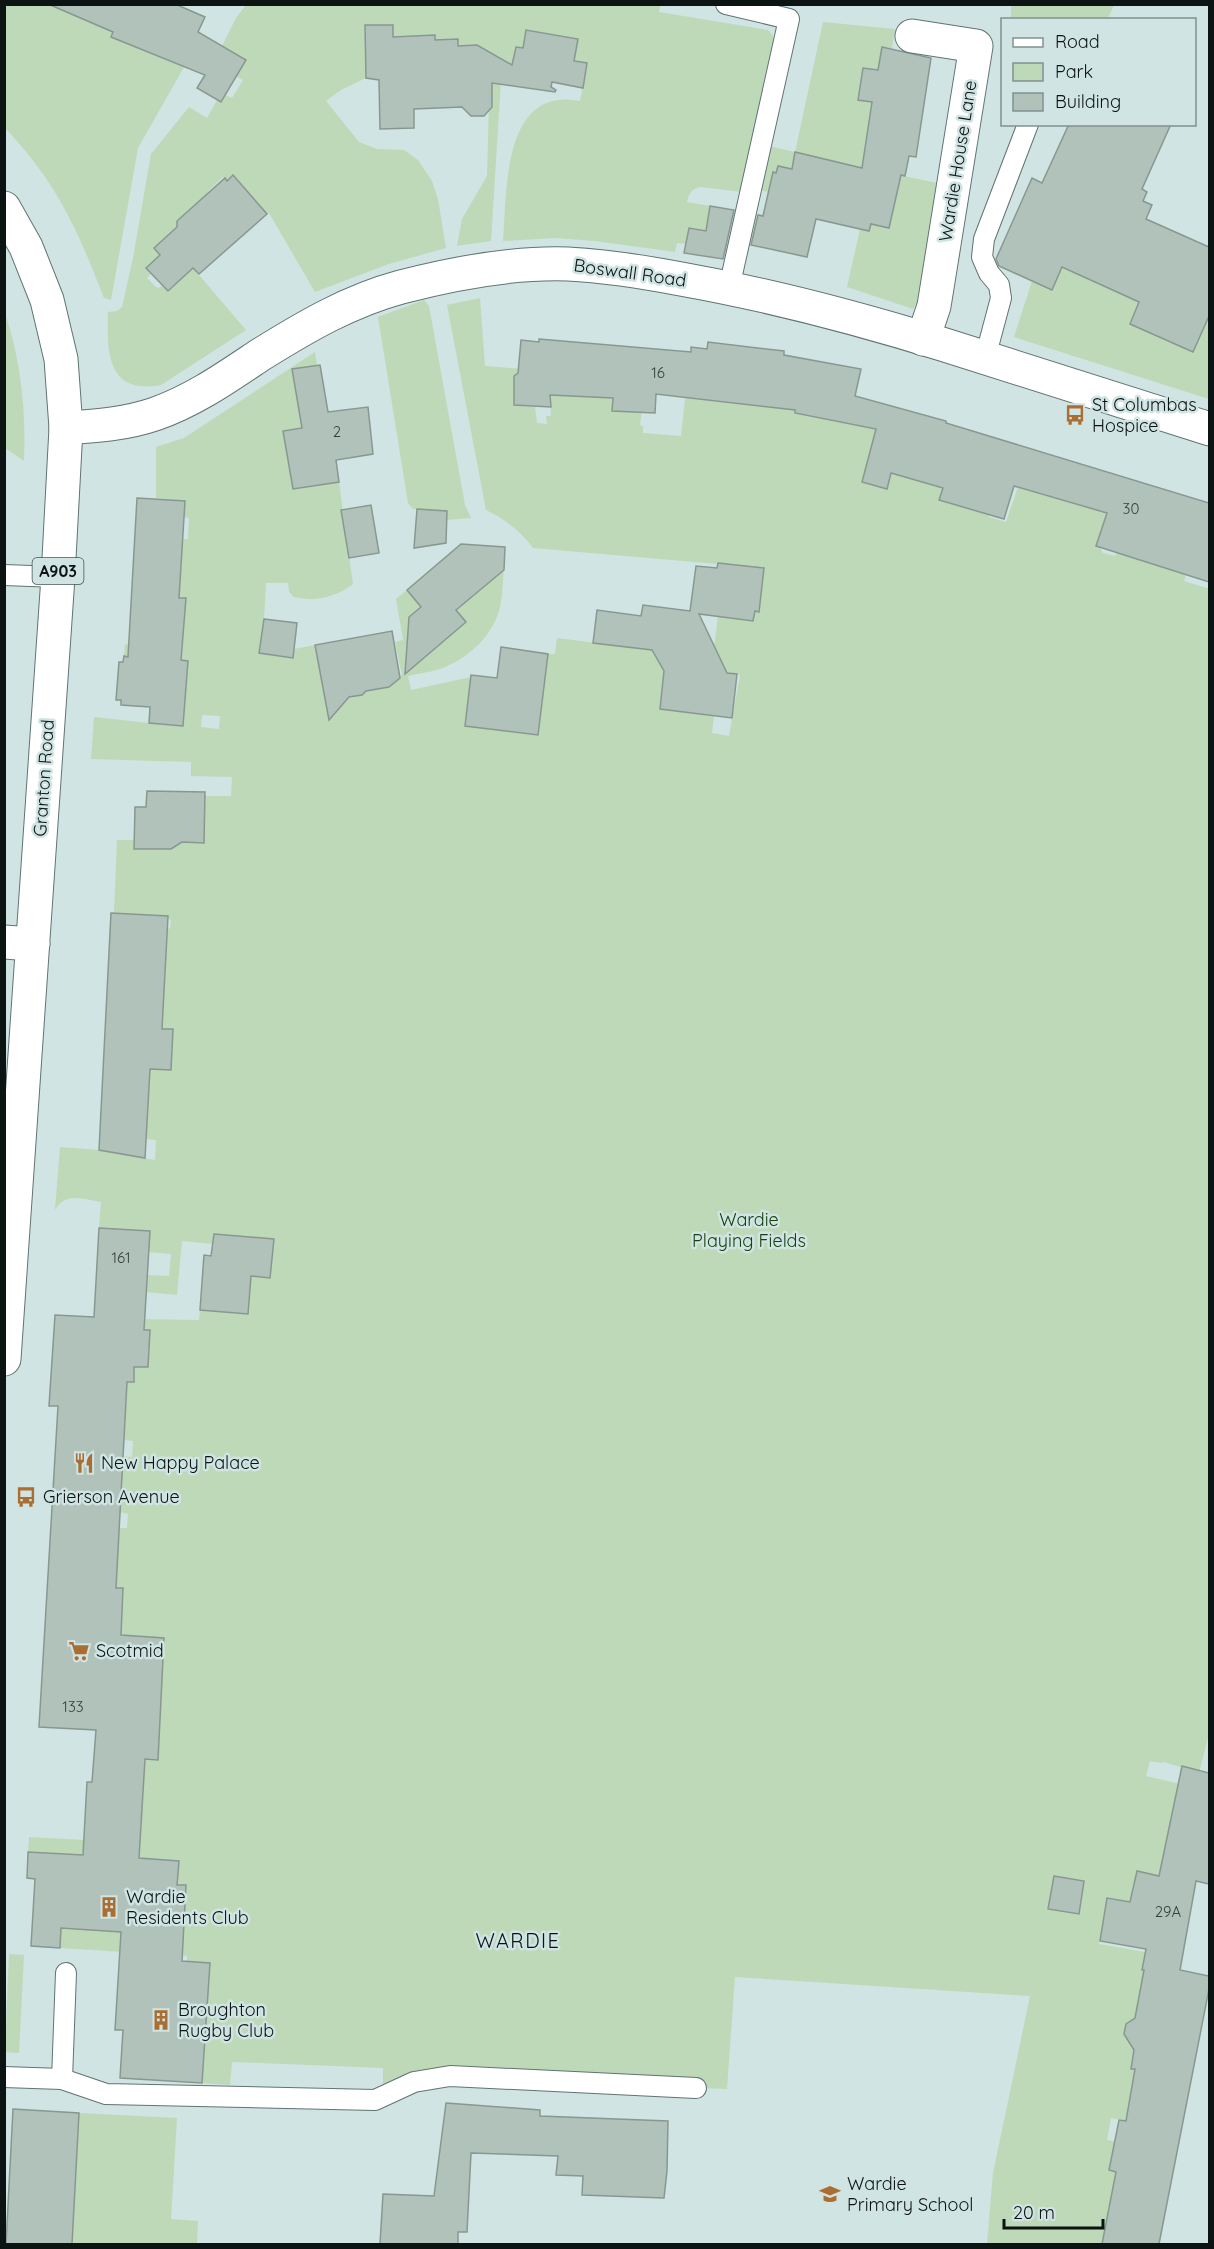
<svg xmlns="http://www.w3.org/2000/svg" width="1214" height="2249" font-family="Quicksand,sans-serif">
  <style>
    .green { fill: #bed9b8; fill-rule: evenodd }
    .building { fill: #b1c2ba; stroke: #889891; stroke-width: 1.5 }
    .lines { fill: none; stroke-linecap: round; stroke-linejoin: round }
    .service-casing { stroke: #617372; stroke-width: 22 }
    .minor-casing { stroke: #617372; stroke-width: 35 }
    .tertiary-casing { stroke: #617372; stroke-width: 35 }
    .primary-casing { stroke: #617372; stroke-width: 35 }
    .service { stroke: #fff; stroke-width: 20 }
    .minor { stroke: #fff; stroke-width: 33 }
    .tertiary { stroke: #fff; stroke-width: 33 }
    .primary { stroke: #fff; stroke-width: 33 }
    .labels { text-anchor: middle; stroke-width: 5; stroke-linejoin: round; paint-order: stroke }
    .number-label { font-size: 15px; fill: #353f3d }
    .shield { fill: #cfe4e3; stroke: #465251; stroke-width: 1.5 }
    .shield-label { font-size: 16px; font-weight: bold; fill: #0c1313 }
    .street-label { font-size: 18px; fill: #0c1313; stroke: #cfe4e3 }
    .poi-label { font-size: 18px; fill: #0c1313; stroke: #cfe4e3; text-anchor: start }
    .park-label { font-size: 18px; fill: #17420e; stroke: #cfe4e3 }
    .neighbourhood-label { font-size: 20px; letter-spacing: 1.5px; fill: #0c1313; stroke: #cfe4e3 }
  </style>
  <rect width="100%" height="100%" fill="#cfe4e3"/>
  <g class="green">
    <path d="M 4,5 L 55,5 L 113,32 L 112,37 L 184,67 L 138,148 L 111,300 L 104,298 C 77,228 57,183 5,128 Z"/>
    <path d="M 246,5 L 660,5 L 659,12 L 768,30 L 773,36 L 774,45 L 742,192 L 701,187 C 691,189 689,193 687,202 L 710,206 L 706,231 L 689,228 L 686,244 L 677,243 L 675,252 L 595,241 L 555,238 L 503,241 C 507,192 502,85 580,101 L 587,64 L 574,61 L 578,39 L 527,30 L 523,48 L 515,47 L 511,70 L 501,80 L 491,241 L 457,246 L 462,219 L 487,176 L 489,105 L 492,105 L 491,53 L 459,54 L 458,39 L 435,40 L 435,35 L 393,37 L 393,25 L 365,25 L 366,78 L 341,90 L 326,101 L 359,142 L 377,149 L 404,150 L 418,160 L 432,181 L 438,199 L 446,248 L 389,264 L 315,292 L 269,213 L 267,214 L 233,176 L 227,181 L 223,177 L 207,192 L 211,196 L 177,227 L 160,255 L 146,268 L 151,274 L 147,278 L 156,287 L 159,288 L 162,285 L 168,292 L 193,268 L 246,330 L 161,385 C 106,395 107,351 108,312 L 117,311 L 122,307 L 133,258 L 151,154 L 189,107 L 207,118 L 217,100 L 221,102 L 225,95 L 232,98 L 243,80 L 236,76 L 245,60 L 222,46 L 236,18 Z"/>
    <polygon points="1011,5 1011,4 1114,5 1107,20 1011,19"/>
    <polygon points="823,22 895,29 892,48 882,47 878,70 863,68 858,100 872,102 865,149 909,156 908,163 878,156 875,170 937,183 918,301 913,309 847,287 860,229 869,231 871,224 889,228 895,200 795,153 792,169 778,166 776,173 773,172 768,192 760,190 769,146 795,152"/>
    <polygon points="1062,267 1139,302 1130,324 1193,352 1209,316 1209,399 1014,337 1032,281 1052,290"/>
    <path d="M 480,298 L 485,366 L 522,369 L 514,376 L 514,400 L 521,406 L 535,407 L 537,423 L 547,424 L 546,416 L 551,416 L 550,393 L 613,398 L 612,411 L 643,401 L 640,425 L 643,426 L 643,433 L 681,436 L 687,380 L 704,349 L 707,349 L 701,399 L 798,393 L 795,413 L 876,428 L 862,482 L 887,489 L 891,473 L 911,479 L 921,444 L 953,454 L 939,500 L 988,492 L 1003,440 L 1012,443 L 989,517 L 1006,522 L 1018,487 L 1084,507 L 1095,471 L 1120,491 L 1124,477 L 1142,482 C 1136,504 1126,510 1105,519 L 1097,542 L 1103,553 L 1115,556 L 1117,553 L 1159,566 L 1181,494 L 1192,498 L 1200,529 L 1184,581 L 1210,589 L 1210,1730 L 1199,1773 L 1164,1762 L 1161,1763 L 1150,1761 L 1146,1776 L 1209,1791 L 1209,1802 L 1193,1799 L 1159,1876 L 1137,1872 L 1132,1889 L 1172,1895 L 1169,1908 L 1107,1901 L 1099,1944 L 1145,1952 L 1142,1969 L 1144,1970 L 1146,2020 L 1135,2018 L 1126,2024 L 1124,2034 L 1129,2043 L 1135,2044 L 1131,2068 L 1136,2069 L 1126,2121 L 1111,2118 L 1107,2140 L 1122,2143 L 1113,2148 L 1109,2170 L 1116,2172 L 1102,2244 L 987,2244 L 993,2173 L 1030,1996 L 735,1977 L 727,2089 L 438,2077 L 383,2098 L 383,2068 L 232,2062 L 230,2085 L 202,2083 L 210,1963 L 187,1961 L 187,1956 L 60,1948 L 61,1928 L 183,1935 L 186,1886 L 177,1885 L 179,1861 L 28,1852 L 29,1837 L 140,1843 L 145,1759 L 157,1760 L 164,1638 L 113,1635 L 122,1602 L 123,1588 L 115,1588 L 119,1528 L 127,1528 L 128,1514 L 120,1512 L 123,1456 L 132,1457 L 133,1441 L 124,1440 L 127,1382 L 133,1382 L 134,1372 L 127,1366 L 148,1367 L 150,1330 L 130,1329 L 131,1319 L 199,1320 L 200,1310 L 247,1314 L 251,1276 L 270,1278 L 274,1239 L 214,1234 L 213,1244 L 182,1241 L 177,1295 L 146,1292 L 147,1275 L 169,1276 L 171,1254 L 148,1252 L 149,1231 L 99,1228 L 101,1202 C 83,1199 65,1192 55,1210 L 60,1147 L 99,1150 L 155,1160 L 156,1140 L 146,1139 L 150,1069 L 171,1070 L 173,1030 L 152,1028 L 165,931 L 170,928 L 171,920 L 166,916 L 114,913 L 117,840 L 136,840 L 136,845 L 140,849 L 150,849 L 157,845 C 164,850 169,850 176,846 L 176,842 L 203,843 L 205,796 L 231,796 L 232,777 L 191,776 L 191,762 L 91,759 L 94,717 L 176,726 L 185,704 L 188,661 L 124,656 L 125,644 L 141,645 L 185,598 L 179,598 L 182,539 L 188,539 L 189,518 L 184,517 L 185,501 L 156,498 L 156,447 L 184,438 L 315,352 L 317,365 L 292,370 L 302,428 L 283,432 L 293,489 L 339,482 L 353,584 C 336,597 316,602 294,597 L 289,592 L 288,583 L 266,583 L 264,619 L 259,653 L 292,657 L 294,649 L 315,645 L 326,707 C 333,709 339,709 344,703 L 342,695 L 347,694 L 353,697 L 362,695 L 367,682 L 402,675 L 395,642 L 403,640 L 396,599 L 407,590 L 421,607 L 408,619 L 434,649 L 466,622 L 456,610 L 487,584 L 504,565 C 503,579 503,593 500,607 C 493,635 471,656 445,667 C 434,672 420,673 408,676 L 411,690 L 471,677 L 465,726 L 537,735 L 548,654 L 555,654 L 557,638 L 652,650 L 664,671 L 660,709 L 714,716 L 712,733 L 729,736 L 740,675 L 727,673 L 714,647 L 718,616 L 753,620 L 755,611 L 759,611 L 764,568 L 533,548 C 520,531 505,519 486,510 L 447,305 ZM 202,715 L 220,716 L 219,729 L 201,727 ZM 1054,1876 L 1084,1881 L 1079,1914 L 1049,1909 Z"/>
    <polygon points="424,300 429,306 465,505 471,518 447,520 447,511 413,509 408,503 378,317"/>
    <path d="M 5,313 C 21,361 26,411 24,461 L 5,448 Z"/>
    <polygon points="9,1954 24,1955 19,2053 5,2052"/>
    <polygon points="79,2113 177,2118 171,2219 198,2221 197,2244 72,2244"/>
  </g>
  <g class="building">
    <polygon points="48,4 175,4 205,17 198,32 246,60 221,102 197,88 205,75 111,37 113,32"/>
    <polygon points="365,25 393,25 393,37 435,35 435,40 458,39 458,46 477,45 512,65 516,47 523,48 526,30 578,39 574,61 587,63 583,88 552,82 551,87 556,90 555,92 492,83 492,107 484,116 471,116 462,107 414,109 414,128 380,129 379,80 366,78"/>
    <polygon points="882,47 931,58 916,157 909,156 905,176 901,175 889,228 871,224 869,231 816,219 807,257 751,245 758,215 763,216 773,172 776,173 778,166 792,169 795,152 862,168 872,102 858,100 863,68 878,70"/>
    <polygon points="1069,124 1171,124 1142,189 1147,192 1143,201 1152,205 1146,219 1209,247 1209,316 1193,352 1130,324 1139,302 1062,267 1052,290 999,266 996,259 1032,178 1042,183"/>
    <polygon points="233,175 267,214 199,274 193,268 168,291 146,268 160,255 154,248 177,227 177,221 225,178 227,181"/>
    <polygon points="710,206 734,210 723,259 684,253 689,228 706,231"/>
    <polygon points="539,339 691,352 691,347 707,349 708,342 784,351 784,355 861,369 855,396 946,421 946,423 1209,503 1209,582 1096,546 1107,513 1014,486 1004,519 939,500 943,488 891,473 887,489 862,482 876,429 795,413 795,410 656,394 655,413 612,411 613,398 550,395 551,407 514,405 514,376 518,373 521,340 539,342"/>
    <polygon points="320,365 328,412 368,407 373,454 336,460 339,482 293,489 283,431 302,428 292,369"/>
    <polygon points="137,498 185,501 179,598 186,598 181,660 188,661 183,726 149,723 150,707 121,705 121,700 116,700 119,662 123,662 124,656 128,657"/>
    <polygon points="371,505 379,553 349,558 341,510"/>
    <polygon points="417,509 447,511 446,543 414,548"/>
    <polygon points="461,544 505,547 504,570 456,610 466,622 405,674 409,617 421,607 407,590"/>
    <polygon points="718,563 764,568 759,612 755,611 753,621 699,614 727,673 737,674 732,718 660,709 664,671 652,650 593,643 597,610 641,616 643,605 690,611 696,566 717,568"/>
    <polygon points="264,619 297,623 293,658 259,653"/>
    <polygon points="392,631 400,678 389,687 366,691 362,695 349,697 329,720 315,645"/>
    <polygon points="501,647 548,654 538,735 465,726 471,675 497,678"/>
    <polygon points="147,791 205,792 204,843 182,842 171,849 134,849 135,807 146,807"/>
    <polygon points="111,913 168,916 162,1029 173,1029 171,1070 150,1069 145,1158 99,1150"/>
    <polygon points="99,1228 150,1231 144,1330 150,1330 148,1367 134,1367 134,1382 127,1382 116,1588 123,1588 121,1635 164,1638 158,1760 145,1759 139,1858 179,1861 177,1885 186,1885 182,1961 210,1963 202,2083 120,2078 123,2030 115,2030 121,1932 61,1928 60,1948 31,1946 35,1879 27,1878 28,1852 83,1855 87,1782 92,1782 96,1730 39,1727 58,1406 49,1406 55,1315 94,1317"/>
    <polygon points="214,1234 274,1239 270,1278 251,1276 248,1314 200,1310 204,1255 211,1256"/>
    <polygon points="1182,1766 1209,1773 1209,1884 1196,1881 1180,1970 1209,1976 1209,1989 1159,2244 1102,2244 1116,2172 1109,2170 1119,2120 1126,2121 1135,2069 1131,2069 1134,2050 1124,2034 1126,2024 1135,2018 1144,1970 1142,1970 1146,1949 1100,1941 1107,1898 1130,1902 1137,1871 1159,1876"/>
    <polygon points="1054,1876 1084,1881 1079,1914 1048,1909"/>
    <polygon points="446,2103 540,2110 540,2116 668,2121 667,2171 664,2198 582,2195 583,2176 556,2175 558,2156 471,2153 467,2232 458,2232 458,2244 380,2244 383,2194 434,2196"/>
    <polygon points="13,2109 79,2113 72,2244 6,2244"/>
  </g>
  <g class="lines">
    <g class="service-casing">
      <g id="service">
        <polyline points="726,4 789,19 729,288"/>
        <polyline points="985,358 1001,298 999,285 989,273 982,257 984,239 1028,124"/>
        <polyline points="4,575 58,577"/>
        <polyline points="4,2077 62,2079 106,2094 375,2100 414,2082 450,2076 696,2088"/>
        <polyline points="62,2079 66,1973"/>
      </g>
    </g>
    <g class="minor-casing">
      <g id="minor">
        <polyline points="912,36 976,46 934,306 923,339"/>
        <path d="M 66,428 C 96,426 126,424 155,414 C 193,401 227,377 260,355 C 305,327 349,301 401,287 C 455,273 512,262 568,264 C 606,266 644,272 681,279 C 771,295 858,318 945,345 C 1033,373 1121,401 1210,429"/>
      </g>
    </g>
    <g class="tertiary-casing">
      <polyline id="tertiary" points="4,942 33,944"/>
    </g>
    <g class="primary-casing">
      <polyline id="primary" points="4,208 26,247 47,300 61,359 66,428 58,577 4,1359"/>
    </g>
    <use href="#service" class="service"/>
    <use href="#minor" class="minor"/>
    <use href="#tertiary" class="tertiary"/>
    <use href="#primary" class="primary"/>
  </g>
  <defs>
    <g id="bus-bare" transform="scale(1.62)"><path d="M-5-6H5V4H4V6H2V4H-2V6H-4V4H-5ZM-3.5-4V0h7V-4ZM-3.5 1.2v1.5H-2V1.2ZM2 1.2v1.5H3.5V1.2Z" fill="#ab6e32" stroke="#cfe4e3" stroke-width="2.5" paint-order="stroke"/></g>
    <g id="restaurant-bare" transform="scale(1.62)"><path d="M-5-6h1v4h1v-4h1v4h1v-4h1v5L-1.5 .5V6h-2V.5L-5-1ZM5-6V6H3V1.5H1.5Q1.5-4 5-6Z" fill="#ab6e32" stroke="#cfe4e3" stroke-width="2.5" paint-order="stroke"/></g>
    <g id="supermarket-bare" transform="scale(1.62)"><path d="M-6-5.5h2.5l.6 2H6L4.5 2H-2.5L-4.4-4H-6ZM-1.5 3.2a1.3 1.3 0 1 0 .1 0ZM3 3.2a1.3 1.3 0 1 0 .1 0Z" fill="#ab6e32" stroke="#cfe4e3" stroke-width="2.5" paint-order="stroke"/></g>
    <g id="building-bare" transform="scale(1.62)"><path d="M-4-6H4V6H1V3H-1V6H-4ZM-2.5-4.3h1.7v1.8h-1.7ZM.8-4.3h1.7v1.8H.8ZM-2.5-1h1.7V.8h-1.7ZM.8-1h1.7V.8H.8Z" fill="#ab6e32" stroke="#cfe4e3" stroke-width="2.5" paint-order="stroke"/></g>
    <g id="school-bare" transform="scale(1.62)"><path d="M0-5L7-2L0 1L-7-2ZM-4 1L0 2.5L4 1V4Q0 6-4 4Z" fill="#ab6e32" stroke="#cfe4e3" stroke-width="2.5" paint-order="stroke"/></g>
  </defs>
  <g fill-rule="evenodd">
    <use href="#bus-bare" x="1075" y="415"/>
    <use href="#restaurant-bare" x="84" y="1463"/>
    <use href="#bus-bare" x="26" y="1497"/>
    <use href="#supermarket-bare" x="79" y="1651"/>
    <use href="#building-bare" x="109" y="1907"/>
    <use href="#building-bare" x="161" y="2020"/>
    <use href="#school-bare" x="830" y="2194"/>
  </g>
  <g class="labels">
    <g class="number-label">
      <text x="658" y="378">16</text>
      <text x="337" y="437">2</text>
      <text x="1131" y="514">30</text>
      <text x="121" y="1263">161</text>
      <text x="73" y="1712">133</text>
      <text x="1168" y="1917">29A</text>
    </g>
    <rect class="shield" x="32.5" y="558" width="51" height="26" rx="4.5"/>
    <g class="shield-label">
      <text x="58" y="577">A903</text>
    </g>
    <g class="street-label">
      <text transform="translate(958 161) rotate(-81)" y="6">Wardie House Lane</text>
      <text transform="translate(630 273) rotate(8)" y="6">Boswall Road</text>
      <text transform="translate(44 778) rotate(-86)" y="6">Granton Road</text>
    </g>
    <g class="poi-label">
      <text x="1092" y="411">St Columbas<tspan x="1092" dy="21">Hospice</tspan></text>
      <text x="101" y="1469">New Happy Palace</text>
      <text x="43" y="1503">Grierson Avenue</text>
      <text x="96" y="1657">Scotmid</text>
      <text x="126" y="1903">Wardie<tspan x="126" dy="21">Residents Club</tspan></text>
      <text x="178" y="2016">Broughton<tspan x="178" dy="21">Rugby Club</tspan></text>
      <text x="847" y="2190">Wardie<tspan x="847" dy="21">Primary School</tspan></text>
    </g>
    <g class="park-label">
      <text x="749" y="1226">Wardie<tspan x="749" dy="21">Playing Fields</tspan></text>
    </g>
    <g class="neighbourhood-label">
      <text x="518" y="1948">WARDIE</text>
    </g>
  </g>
  <rect width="1214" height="2249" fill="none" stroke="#0c1313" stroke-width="12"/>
  <rect x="1001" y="18" width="195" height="108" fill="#cfe4e3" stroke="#819090" stroke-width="1.5"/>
  <rect x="1013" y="38" width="30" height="9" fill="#ffffff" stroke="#819090" stroke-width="1.5"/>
  <text x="1055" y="48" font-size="18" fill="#0c1313">Road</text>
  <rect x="1013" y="63" width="30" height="18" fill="#bed9b8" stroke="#819090" stroke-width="1.5"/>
  <text x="1055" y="78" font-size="18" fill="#0c1313">Park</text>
  <rect x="1013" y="93" width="30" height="18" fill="#b1c2ba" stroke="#819090" stroke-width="1.5"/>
  <text x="1055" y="108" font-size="18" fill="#0c1313">Building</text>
  <path d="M1004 2219v9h99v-9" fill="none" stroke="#0c1313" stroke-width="3"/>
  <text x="1013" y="2219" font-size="18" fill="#0c1313" stroke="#cfe4e3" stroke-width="4.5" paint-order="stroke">20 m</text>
</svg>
